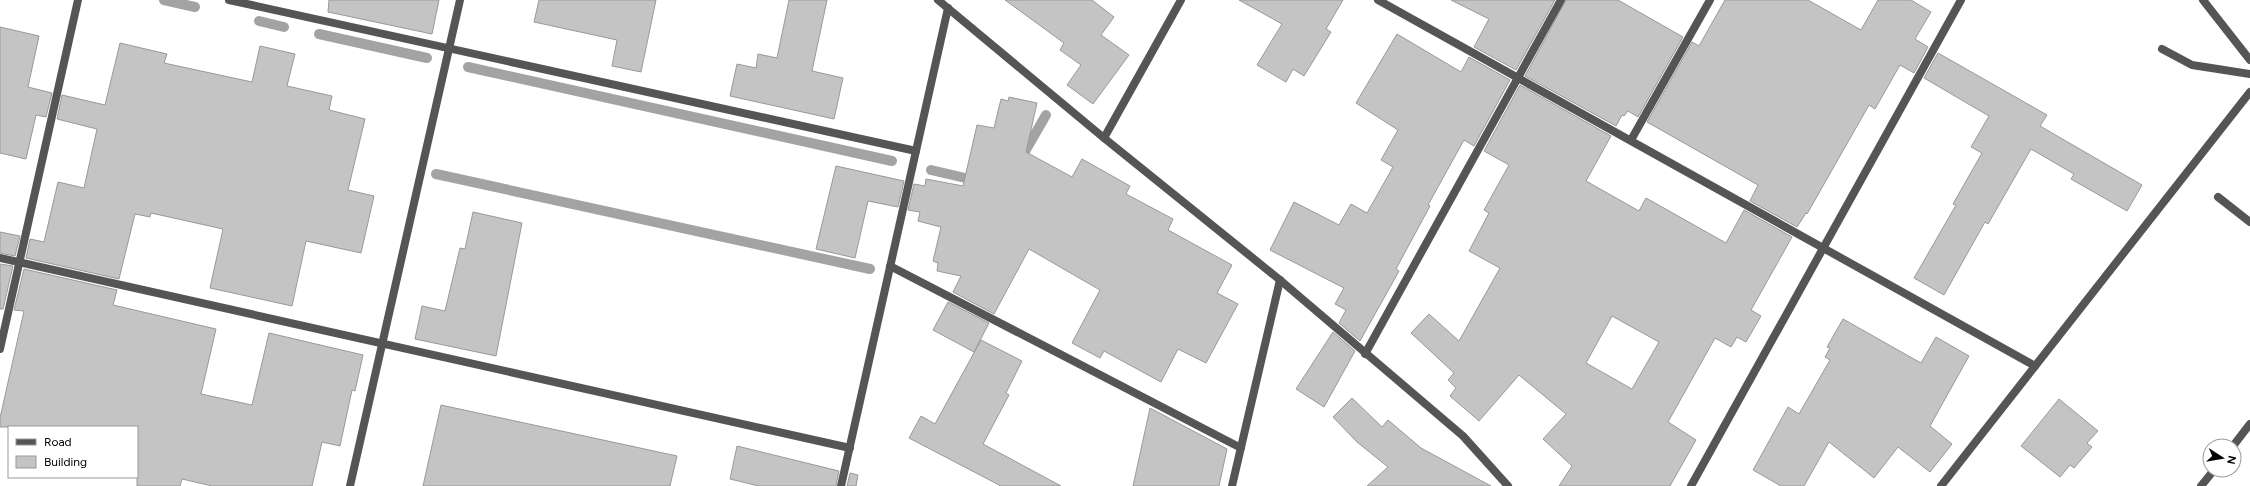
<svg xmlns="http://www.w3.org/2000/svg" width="2250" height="486" font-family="Figtree,sans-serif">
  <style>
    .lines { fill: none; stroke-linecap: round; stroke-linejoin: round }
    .stream { stroke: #a3a3a3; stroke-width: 10 }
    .building { fill: #c4c4c4; stroke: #999; fill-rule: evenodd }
    .service { stroke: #555; stroke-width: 8 }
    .minor { stroke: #555; stroke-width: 8 }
  </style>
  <rect width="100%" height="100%" fill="#fff"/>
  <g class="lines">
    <g class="stream">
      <polyline points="164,0 195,7"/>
      <polyline points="259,21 284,27"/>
      <polyline points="319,34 427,58"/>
      <polyline points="468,67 892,161"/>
      <polyline points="1020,160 1046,115"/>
      <polyline points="931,170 978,181"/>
      <polyline points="436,174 870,269"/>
    </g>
  </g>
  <g class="building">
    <polygon points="329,0 439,0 432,34 328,12"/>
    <polygon points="539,0 656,0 641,72 612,66 617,40 534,22"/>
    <polygon points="789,0 827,0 812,71 843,78 834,119 730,96 737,64 756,68 758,54 777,58"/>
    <polygon points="1005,0 1092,0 1114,17 1101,35 1129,55 1093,104 1067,85 1081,65 1060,50 1064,43"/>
    <polygon points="1239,0 1343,0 1326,29 1331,32 1304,76 1293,69 1286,82 1257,65 1282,24"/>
    <polygon points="1451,0 1555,0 1516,70 1474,47 1489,19"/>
    <polygon points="1566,0 1618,0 1683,37 1638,117 1628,111 1624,116 1622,115 1616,126 1525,76"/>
    <polygon points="1725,0 1808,0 1861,30 1878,0 1911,0 1931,12 1915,39 1928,47 1914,73 1900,65 1875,109 1869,105 1807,214 1806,213 1797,227 1750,201 1758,185 1647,122 1692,42 1699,46"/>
    <polygon points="0,27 39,36 28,87 52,93 46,117 36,115 26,159 0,153"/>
    <polygon points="1397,34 1461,72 1469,57 1510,80 1474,146 1464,140 1428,205 1430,206 1396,269 1399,271 1360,341 1339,323 1346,310 1335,304 1344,288 1270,250 1294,202 1339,225 1351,204 1367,213 1393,167 1381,160 1398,130 1356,103"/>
    <polygon points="120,43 167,54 164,63 252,82 260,46 295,54 287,86 332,96 329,110 365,119 348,190 374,196 361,253 306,241 292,306 210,288 223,229 151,213 150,217 135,214 119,279 26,258 30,239 44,242 58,182 84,188 97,129 57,119 62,95 105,105"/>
    <polygon points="1938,53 2047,115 2040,126 2142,185 2127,211 2071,179 2074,174 2031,149 1988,224 1985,222 1944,295 1914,278 1956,205 1953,204 1982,153 1971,147 1989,116 1924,78"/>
    <path d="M 1520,85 L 1611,136 L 1586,181 L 1639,211 L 1646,198 L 1726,243 L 1744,210 L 1792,237 L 1751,310 L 1761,316 L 1746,342 L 1737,337 L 1731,347 L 1715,338 L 1668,422 L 1696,440 L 1670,486 L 1559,486 L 1572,466 L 1543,439 L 1566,414 L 1519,375 L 1479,421 L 1450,396 L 1456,388 L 1448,380 L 1454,373 L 1411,333 L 1429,314 L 1459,341 L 1500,268 L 1469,251 L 1489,213 L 1484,210 L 1509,165 L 1484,151 ZM 1612,316 L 1659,342 L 1632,389 L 1586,363 Z"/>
    <polygon points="1009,97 1037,103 1026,152 1072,177 1082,159 1130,186 1126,194 1173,219 1168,230 1232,265 1217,293 1238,304 1206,363 1178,349 1161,382 1104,351 1100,358 1072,343 1100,290 1029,249 994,314 953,292 961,276 937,271 938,263 933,261 941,227 918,221 920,212 908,210 914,184 925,186 926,179 963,186 977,125 994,128 1001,99 1008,101"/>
    <polygon points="836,166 904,181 898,207 868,201 855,258 816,249"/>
    <polygon points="473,212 522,223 496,356 415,339 422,306 445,311 460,248 465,249"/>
    <polygon points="0,232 20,236 15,256 0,253"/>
    <polygon points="0,264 13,266 3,309 0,309"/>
    <polygon points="24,269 117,290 113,305 216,329 201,394 252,405 269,333 363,355 355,391 352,390 340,446 322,442 312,486 212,486 182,479 180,486 137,486 137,427 0,427 0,418 24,311 14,310"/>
    <polygon points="948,302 989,323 974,352 933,330"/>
    <polygon points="1843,319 1921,363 1936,337 1969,356 1930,426 1952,444 1930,472 1898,447 1874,478 1829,442 1804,486 1781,486 1753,470 1788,407 1799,414 1830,360 1825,357 1830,348 1827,347"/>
    <polygon points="1333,332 1355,351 1324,407 1296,389"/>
    <polygon points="981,340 1022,361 1006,393 1009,395 983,444 1061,486 1001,486 909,438 921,416 935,424"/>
    <polygon points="1352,398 1382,427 1388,420 1421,448 1491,486 1367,486 1388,467 1357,442 1333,417"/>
    <polygon points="2059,399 2098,431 2087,443 2092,447 2074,468 2070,465 2060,477 2021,446"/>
    <polygon points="441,405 677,456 670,486 423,486"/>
    <polygon points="1150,408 1227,449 1219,486 1133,486"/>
    <polygon points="737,446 839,471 836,486 759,486 730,479"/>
    <polygon points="850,473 858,475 856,486 847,486"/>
  </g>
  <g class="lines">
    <g class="service">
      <polyline points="2162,49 2192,65 2250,74"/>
      <polyline points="1631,140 1710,0"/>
    </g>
    <g class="minor">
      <polyline points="229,0 916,151"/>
      <polyline points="938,0 1104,138 1280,280 1463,436 1508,486"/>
      <polyline points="1378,0 2035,366"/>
      <polyline points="2203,0 2250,60"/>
      <polyline points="1104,138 1181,0"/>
      <polyline points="2218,197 2250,222"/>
      <polyline points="0,258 850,448"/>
      <polyline points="890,266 1241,448"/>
      <polyline points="0,349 78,0"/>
      <polyline points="1365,354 1561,0"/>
      <polyline points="2233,446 2250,424"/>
      <polyline points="350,486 460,0"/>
      <polyline points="841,486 948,8"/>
      <polyline points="1232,486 1280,280"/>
      <polyline points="1691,486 1961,0"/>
      <polyline points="1941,486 2250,92"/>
      <polyline points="2201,486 2214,470"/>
    </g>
  </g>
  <rect x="8" y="426" width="130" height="52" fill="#ffffff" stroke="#999999"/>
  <rect x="16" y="439" width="20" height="6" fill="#555555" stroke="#999999"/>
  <text x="44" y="446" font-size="12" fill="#000000">Road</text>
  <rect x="16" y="456" width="20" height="12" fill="#c4c4c4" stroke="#999999"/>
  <text x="44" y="466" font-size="12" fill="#000000">Building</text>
  <g transform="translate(2222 458) rotate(102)"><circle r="19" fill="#ffffff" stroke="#999999"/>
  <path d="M0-3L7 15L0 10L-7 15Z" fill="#000000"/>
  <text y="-6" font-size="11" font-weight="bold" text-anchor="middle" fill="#000000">N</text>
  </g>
</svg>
